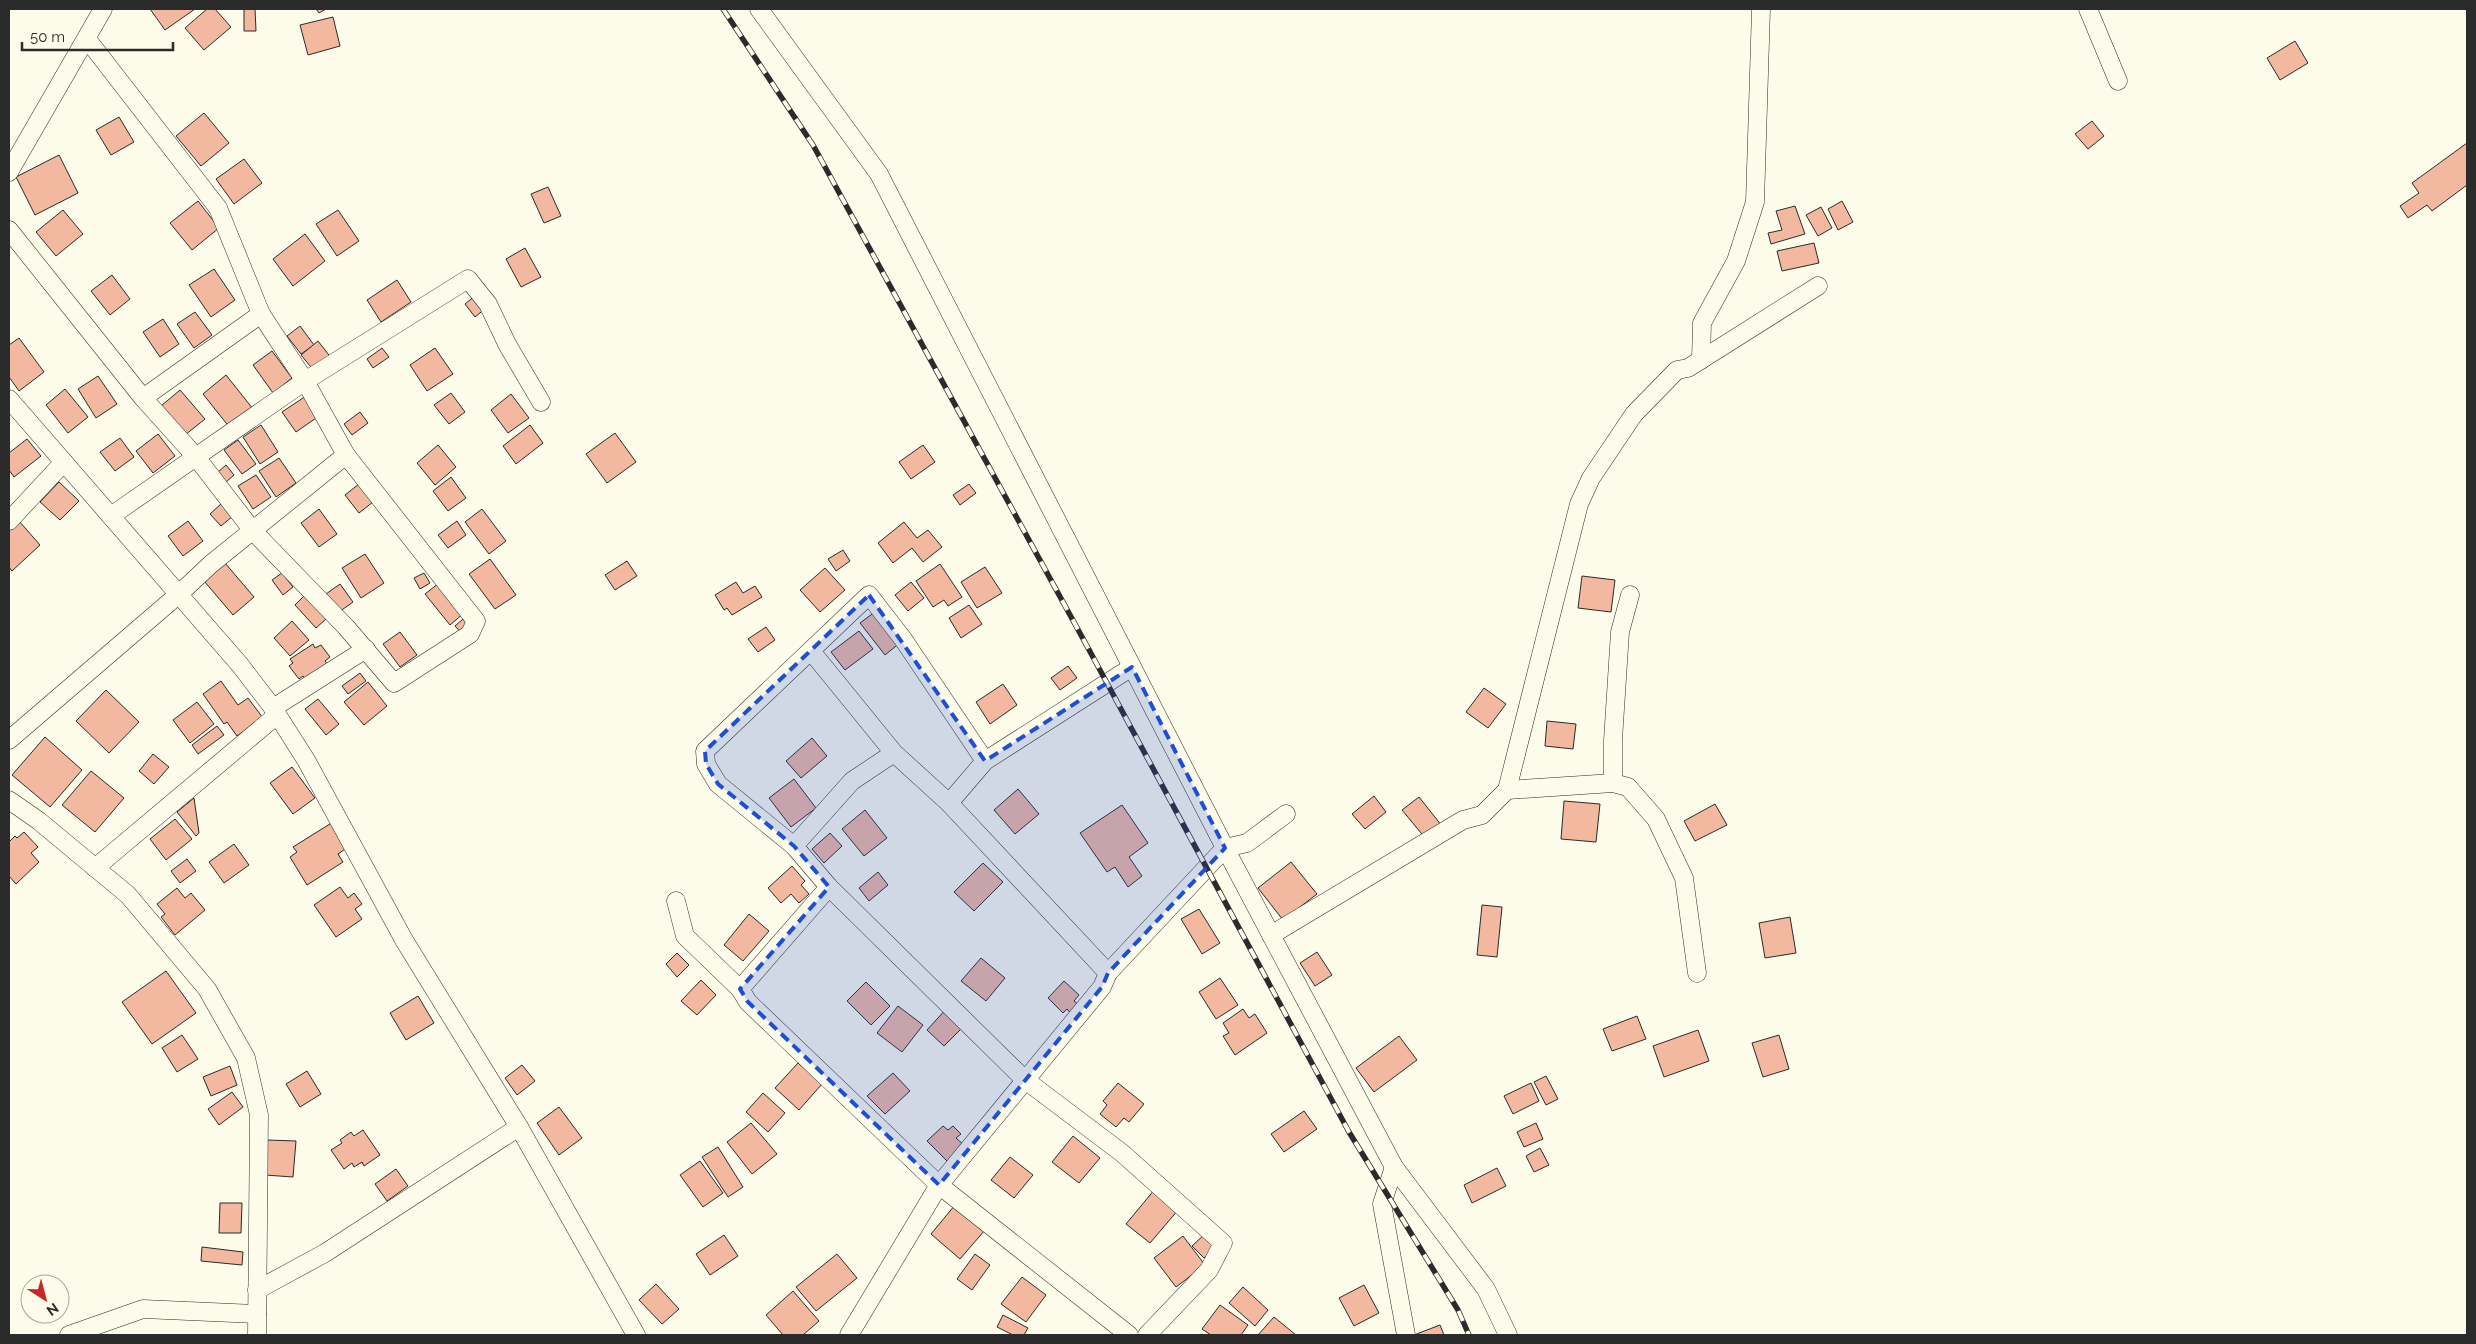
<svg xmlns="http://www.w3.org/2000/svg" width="2476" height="1344" font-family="Raleway,sans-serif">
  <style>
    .building { fill: #f2b8a0; stroke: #2b2b2b }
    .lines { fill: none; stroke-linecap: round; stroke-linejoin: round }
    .minor-casing { stroke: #2b2b2b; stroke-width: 19 }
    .minor { stroke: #fdfbea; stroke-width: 18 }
    .rail-casing { stroke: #2b2b2b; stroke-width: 5.5 }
    .rail { stroke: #fdfbea; stroke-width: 4; stroke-dasharray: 11; stroke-linecap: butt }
    .marked { fill: #1d4ed8; fill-opacity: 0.2; stroke: #1d4ed8; stroke-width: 4; stroke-dasharray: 10 6; stroke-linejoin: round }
  </style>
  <rect width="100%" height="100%" fill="#fdfbea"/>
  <g class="building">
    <polygon points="150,9 195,9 165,30"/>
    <polygon points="207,9 215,9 231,27 204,50 185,28"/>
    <polygon points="244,9 255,9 256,31 244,31"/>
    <polygon points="316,9 326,9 319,13"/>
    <polygon points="333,17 340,46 308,55 300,25"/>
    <polygon points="2295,41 2308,63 2280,80 2267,58"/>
    <polygon points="204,113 229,143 201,166 176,136"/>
    <polygon points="119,117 134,142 111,155 96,130"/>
    <polygon points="2092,121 2104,136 2088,149 2075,134"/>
    <polygon points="2467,143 2467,185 2432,211 2427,205 2408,218 2400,206 2419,193 2412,183"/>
    <polygon points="59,155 78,193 35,215 16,177"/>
    <polygon points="244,159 262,183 234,204 216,179"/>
    <polygon points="548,187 561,216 544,223 531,194"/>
    <polygon points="198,201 219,228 192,250 170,223"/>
    <polygon points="1842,201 1853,222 1838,230 1828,209"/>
    <polygon points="1795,206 1805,234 1771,244 1768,233 1782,230 1776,211"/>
    <polygon points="1821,207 1832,228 1818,236 1806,215"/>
    <polygon points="63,210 83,234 56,256 36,232"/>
    <polygon points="338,210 359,241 337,256 316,224"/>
    <polygon points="305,234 325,261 293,286 273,259"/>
    <polygon points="1814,243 1819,263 1782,271 1777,251"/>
    <polygon points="525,248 541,277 521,287 506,259"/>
    <polygon points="214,269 235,300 211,317 189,285"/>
    <polygon points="112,275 130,299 110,315 91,291"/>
    <polygon points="397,280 411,302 381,322 367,300"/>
    <polygon points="476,295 486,308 475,317 465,304"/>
    <polygon points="195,312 212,335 194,348 177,324"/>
    <polygon points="163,319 179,344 160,357 143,332"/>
    <polygon points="300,326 314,345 301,354 287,336"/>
    <polygon points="19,338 44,372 19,391 9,377 9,345"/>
    <polygon points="318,341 332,359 315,372 301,355"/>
    <polygon points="382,348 389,357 373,368 367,359"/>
    <polygon points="435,348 453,374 427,391 410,365"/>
    <polygon points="272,351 292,378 273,393 253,365"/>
    <polygon points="226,375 253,409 230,428 203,394"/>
    <polygon points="98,376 117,404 96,418 78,389"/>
    <polygon points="65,389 88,417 68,433 46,405"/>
    <polygon points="180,390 205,419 185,435 161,406"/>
    <polygon points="451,393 465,412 449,424 434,405"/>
    <polygon points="511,394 529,418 508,433 491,410"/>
    <polygon points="306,396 319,416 296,432 282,412"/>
    <polygon points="360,412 368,423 352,435 344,424"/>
    <polygon points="261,425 278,452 260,464 243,437"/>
    <polygon points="530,425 543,443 516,464 503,446"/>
    <polygon points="615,433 636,462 607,483 586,454"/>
    <polygon points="158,434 175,456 153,473 136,451"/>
    <polygon points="120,438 134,457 115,471 100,452"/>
    <polygon points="27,439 41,456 14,477 9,470 9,453"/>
    <polygon points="238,440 256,464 242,474 224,450"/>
    <polygon points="438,445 456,467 435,485 417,463"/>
    <polygon points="923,445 935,462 911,479 899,462"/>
    <polygon points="279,458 296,483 276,497 259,471"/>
    <polygon points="226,465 234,475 226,482 218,472"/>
    <polygon points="256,475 271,497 253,509 238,486"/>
    <polygon points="451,477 466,498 448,511 433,491"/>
    <polygon points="59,482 79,501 60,520 40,502"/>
    <polygon points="359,484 373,502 359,513 345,495"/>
    <polygon points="969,484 976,493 960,505 953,495"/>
    <polygon points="222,503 233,516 221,526 210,514"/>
    <polygon points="319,509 337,534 319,547 301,523"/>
    <polygon points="482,509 506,541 489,554 465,522"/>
    <polygon points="19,521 40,545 12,571 9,567 9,530"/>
    <polygon points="188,521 203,541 183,556 168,536"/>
    <polygon points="457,521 466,535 448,548 438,535"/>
    <polygon points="904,522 917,538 928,530 942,547 923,562 912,548 893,563 878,543"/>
    <polygon points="843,550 850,561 836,571 828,559"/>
    <polygon points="365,554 384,583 361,598 342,568"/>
    <polygon points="490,559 516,595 495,609 469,574"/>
    <polygon points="627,561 637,576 615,590 605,575"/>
    <polygon points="225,563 254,597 233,615 204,581"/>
    <polygon points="940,564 962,597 948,606 944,600 933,607 916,581"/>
    <polygon points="985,567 1002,593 977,608 961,582"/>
    <polygon points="825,568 845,590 820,612 800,590"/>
    <polygon points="282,573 293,587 283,595 272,580"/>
    <polygon points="424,573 430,583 420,589 414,578"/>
    <polygon points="1582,576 1615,580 1611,612 1578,608"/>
    <polygon points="736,582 743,593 755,586 762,597 732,615 727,608 724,610 715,595"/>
    <polygon points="911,582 924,598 908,611 895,595"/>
    <polygon points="439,583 464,613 450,625 425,594"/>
    <polygon points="340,584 353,602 339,612 326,594"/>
    <polygon points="305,595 326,619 316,628 295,605"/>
    <polygon points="969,605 982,624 961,638 949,618"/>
    <polygon points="876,611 901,642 885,655 860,623"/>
    <polygon points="463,619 471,628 463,635 455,626"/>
    <polygon points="292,621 309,640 290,656 274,638"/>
    <polygon points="766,627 775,640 758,652 748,639"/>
    <polygon points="859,631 873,649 845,670 831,652"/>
    <polygon points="400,632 417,655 400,667 383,644"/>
    <polygon points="313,644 315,648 321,645 330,657 325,661 329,666 307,681 303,676 299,679 289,666 293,663 290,659"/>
    <polygon points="1068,666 1077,678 1060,690 1051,678"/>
    <polygon points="360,673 366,681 348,694 342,686"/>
    <polygon points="221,681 238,705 248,698 263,718 237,736 227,722 224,724 203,694"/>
    <polygon points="368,682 387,706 364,725 344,702"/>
    <polygon points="1003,684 1017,705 990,724 976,702"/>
    <polygon points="1484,688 1506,704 1488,728 1466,712"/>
    <polygon points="106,690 139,722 109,753 76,721"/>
    <polygon points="318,699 339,724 326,735 305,709"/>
    <polygon points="197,702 214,724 190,743 173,720"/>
    <polygon points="1547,721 1576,724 1573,749 1545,746"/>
    <polygon points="217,726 224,735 198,754 192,745"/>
    <polygon points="45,737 82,770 50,807 12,775"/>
    <polygon points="812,738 827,756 801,778 786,761"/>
    <polygon points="153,754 169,767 154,784 139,771"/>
    <polygon points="292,767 315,798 293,814 270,783"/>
    <polygon points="91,771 124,798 95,832 62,805"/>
    <polygon points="794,779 816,808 791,827 769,798"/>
    <polygon points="1018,789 1039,814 1015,834 994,810"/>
    <polygon points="1374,796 1386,812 1365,829 1352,814"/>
    <polygon points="1419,797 1442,826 1426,839 1402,810"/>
    <polygon points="194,798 199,833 196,836 177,812"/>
    <polygon points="1564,801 1600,804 1596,842 1561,839"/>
    <polygon points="1715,804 1727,825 1695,841 1684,821"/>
    <polygon points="1122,805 1148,843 1129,857 1142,876 1128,887 1115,867 1107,872 1080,833"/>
    <polygon points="865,810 887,838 864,856 842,829"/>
    <polygon points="175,819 192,839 166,860 150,839"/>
    <polygon points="333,822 348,847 338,854 343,862 307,885 290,857 297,852 293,847"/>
    <polygon points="24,832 38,847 31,853 39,862 16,884 9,876 9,842 15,836 17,838"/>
    <polygon points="830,833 842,846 824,863 812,849"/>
    <polygon points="234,844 249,865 224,883 209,862"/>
    <polygon points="187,859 196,871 180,883 171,871"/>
    <polygon points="1291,862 1317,894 1283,920 1258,888"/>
    <polygon points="983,863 1003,882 974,911 954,892"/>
    <polygon points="792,866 805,881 801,885 809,894 799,903 791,894 781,903 768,888"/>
    <polygon points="878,872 888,885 869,901 859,888"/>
    <polygon points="340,887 348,898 354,893 362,904 355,909 362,919 336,937 314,905"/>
    <polygon points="177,888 185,898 191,893 205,910 175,935 161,917 165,914 157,904"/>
    <polygon points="1482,905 1502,907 1497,957 1477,955"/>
    <polygon points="1199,909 1220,943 1202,954 1181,919"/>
    <polygon points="749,914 769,931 743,961 724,945"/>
    <polygon points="1790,917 1796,953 1765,958 1759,923"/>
    <polygon points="1317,952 1332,975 1315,986 1300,963"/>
    <polygon points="677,953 689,965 677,977 666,964"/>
    <polygon points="981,958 1005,978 986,1001 961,981"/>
    <polygon points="166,971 196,1013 152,1044 122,1002"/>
    <polygon points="1220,978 1238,1005 1216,1019 1199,992"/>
    <polygon points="701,980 716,995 697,1015 681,1001"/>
    <polygon points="1064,981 1079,995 1074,1001 1079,1005 1071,1014 1067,1009 1063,1013 1048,998"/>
    <polygon points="866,982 890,1006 871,1025 847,1001"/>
    <polygon points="418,996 434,1023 406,1040 390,1013"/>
    <polygon points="898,1006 923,1025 902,1052 877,1033"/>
    <polygon points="948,1007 966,1024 944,1046 927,1030"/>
    <polygon points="1243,1009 1249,1018 1255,1014 1267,1033 1235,1055 1223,1036 1229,1033 1223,1023"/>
    <polygon points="1637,1016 1646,1039 1612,1051 1603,1029"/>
    <polygon points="1698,1030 1709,1061 1664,1077 1653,1046"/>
    <polygon points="182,1035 198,1059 177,1072 162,1048"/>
    <polygon points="1779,1035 1789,1069 1763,1077 1752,1043"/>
    <polygon points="1399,1036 1417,1060 1374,1092 1356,1068"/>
    <polygon points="798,1063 822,1084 799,1110 775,1088"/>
    <polygon points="522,1065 535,1081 517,1095 505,1078"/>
    <polygon points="230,1066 237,1085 211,1096 203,1077"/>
    <polygon points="307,1071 321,1094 300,1107 286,1084"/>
    <polygon points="893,1073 910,1091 885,1114 867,1096"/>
    <polygon points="1546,1076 1558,1099 1546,1105 1534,1082"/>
    <polygon points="1118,1083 1144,1104 1129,1122 1124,1118 1116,1127 1100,1114 1107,1105 1103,1101"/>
    <polygon points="1531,1083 1539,1101 1513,1114 1504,1096"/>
    <polygon points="232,1092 243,1107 219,1125 208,1109"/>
    <polygon points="763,1093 785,1113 768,1132 746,1112"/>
    <polygon points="559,1107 582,1138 559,1155 537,1123"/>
    <polygon points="1304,1111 1317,1129 1284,1152 1271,1134"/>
    <polygon points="751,1123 777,1154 752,1174 727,1142"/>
    <polygon points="1536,1123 1543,1139 1524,1147 1517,1132"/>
    <polygon points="943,1126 948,1130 953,1126 961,1134 956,1138 964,1145 947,1161 927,1141"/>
    <polygon points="363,1130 380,1155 364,1166 362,1162 354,1167 352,1163 344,1169 331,1150 342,1143 340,1140 351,1132 354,1136"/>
    <polygon points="1073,1136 1100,1158 1079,1183 1052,1162"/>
    <polygon points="267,1140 296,1141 293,1177 265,1175"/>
    <polygon points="718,1147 743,1187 728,1197 702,1157"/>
    <polygon points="1540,1148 1549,1165 1534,1172 1526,1156"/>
    <polygon points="1010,1157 1033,1175 1014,1198 991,1180"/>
    <polygon points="700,1161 723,1193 703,1207 680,1175"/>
    <polygon points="1497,1168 1506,1186 1472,1203 1464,1185"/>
    <polygon points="396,1169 408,1186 387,1201 375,1184"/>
    <polygon points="1155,1189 1179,1209 1150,1243 1126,1224"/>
    <polygon points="220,1203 242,1203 241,1233 219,1233"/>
    <polygon points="955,1205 985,1230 960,1259 931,1234"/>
    <polygon points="1206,1233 1218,1245 1204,1258 1192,1246"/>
    <polygon points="724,1235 738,1256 710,1275 696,1254"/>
    <polygon points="1183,1236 1205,1265 1176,1287 1154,1258"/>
    <polygon points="202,1247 243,1252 242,1265 201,1261"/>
    <polygon points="837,1254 857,1278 816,1311 796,1287"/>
    <polygon points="975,1254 990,1265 972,1290 957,1279"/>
    <polygon points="1022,1277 1046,1295 1026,1322 1001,1304"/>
    <polygon points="656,1284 679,1309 662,1324 639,1300"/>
    <polygon points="1364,1285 1379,1313 1354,1326 1339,1298"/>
    <polygon points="1243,1287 1268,1310 1255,1326 1229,1303"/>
    <polygon points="793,1291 819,1321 803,1335 783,1335 766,1315"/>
    <polygon points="1220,1305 1248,1325 1241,1335 1211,1335 1202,1329"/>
    <polygon points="1003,1315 1028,1328 1024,1335 1013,1335 997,1327"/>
    <polygon points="1274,1317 1296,1335 1258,1335"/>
    <polygon points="1440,1325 1444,1335 1414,1335"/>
  </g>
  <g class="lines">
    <g class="minor-casing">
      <g id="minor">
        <polyline points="759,9 879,174 1225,848 1394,1167 1486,1289 1508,1335"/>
        <polyline points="2088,9 2118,81"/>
        <polyline points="9,172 103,9"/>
        <polyline points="9,230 143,398 196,457 253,531 346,627 394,683 470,634 476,621 346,455 305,381 261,314 218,208 87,39"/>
        <polyline points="1701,360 1702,323 1736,261 1755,202 1761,9"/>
        <polyline points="143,398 261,314"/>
        <polyline points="9,399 240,665 273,708 306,760 404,940 519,1127 636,1335"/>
        <polyline points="111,516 305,381 468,279 488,304 507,344 541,402"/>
        <polyline points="9,521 64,462"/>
        <polyline points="811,651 894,753 949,803 1108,973"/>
        <polyline points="273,708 366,649"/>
        <polyline points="9,740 179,594 211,564 346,455"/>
        <polyline points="985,761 903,639 869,595 705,751 706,764 718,784 794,846 829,887 1024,1079 1122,1153 1223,1243 1209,1270 1147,1335"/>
        <polyline points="1613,783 1613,740 1620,632 1630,595"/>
        <polyline points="1507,790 1613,783 1628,787 1656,819 1684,878 1697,973"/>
        <polyline points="9,800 39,821 128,895 207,989 246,1058 259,1115 257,1335"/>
        <polyline points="949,803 985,761 1132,667"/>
        <polyline points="794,846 852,781 894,753"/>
        <polyline points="95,868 277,715"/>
        <polyline points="676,901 685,936 740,989 748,1002 939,1185 1129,1335"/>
        <polyline points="1271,935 1463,820 1482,815 1507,790 1579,504 1591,478 1634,414 1677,370 1688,368 1818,286"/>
        <polyline points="740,989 829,887"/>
        <polyline points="1394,1167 1382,1204 1406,1335"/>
        <polyline points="257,1290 325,1253 519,1127"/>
        <polyline points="69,1335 143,1309 257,1314"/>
        <polyline points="849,1335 939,1185 1102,987 1108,973 1225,848 1247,843 1286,814"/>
      </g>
    </g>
    <use href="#minor" class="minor"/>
    <g class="rail-casing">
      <polyline id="rail" points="723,9 813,145 1087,646 1349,1132 1458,1310 1469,1335"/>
    </g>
    <use href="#rail" class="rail"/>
  </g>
  <path class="marked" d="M 869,595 L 985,761 L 1132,667 L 1225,848 L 1108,973 L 1102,987 L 939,1185 L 748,1002 L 740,989 L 829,887 L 794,846 L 718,784 L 706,764 L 705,751 Z"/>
  <rect width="2476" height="1344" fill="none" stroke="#2b2b2b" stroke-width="20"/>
  <g transform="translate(45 1299) rotate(144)"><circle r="24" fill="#fdfbea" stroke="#a9a89e"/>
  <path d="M0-4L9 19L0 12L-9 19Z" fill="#c62828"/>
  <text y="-8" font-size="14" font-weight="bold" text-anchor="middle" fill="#2b2b2b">N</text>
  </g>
  <path d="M22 42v8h151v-8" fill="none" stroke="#2b2b2b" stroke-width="2.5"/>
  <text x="30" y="42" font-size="15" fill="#2b2b2b" stroke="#fdfbea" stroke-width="4" paint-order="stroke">50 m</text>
</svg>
